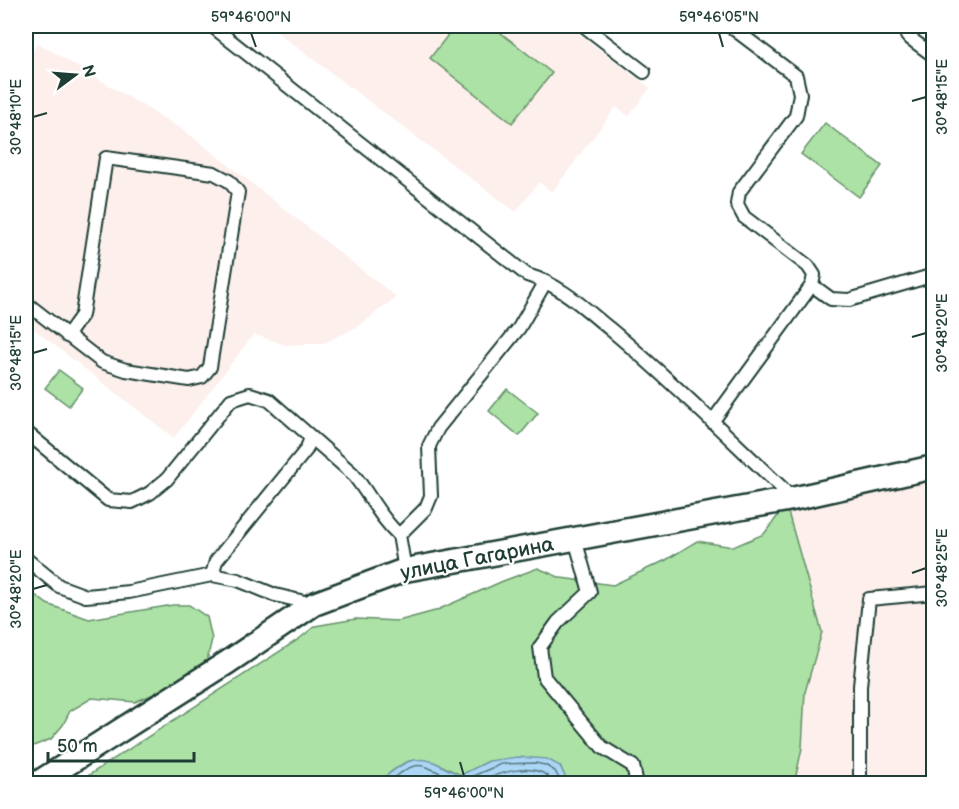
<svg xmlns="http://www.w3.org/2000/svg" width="959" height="809" font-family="'Balsamiq Sans',sans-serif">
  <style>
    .built { fill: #fdefeb }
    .green { fill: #ace2a5; stroke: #66906c; stroke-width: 1.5 }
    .water { fill: #abd6f6; stroke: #7399a8; stroke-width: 1.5 }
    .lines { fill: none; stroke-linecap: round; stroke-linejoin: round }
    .shore { stroke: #577a82; stroke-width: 1.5 }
    .lane-casing { stroke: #1f3d34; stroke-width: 16 }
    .street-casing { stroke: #1f3d34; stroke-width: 27 }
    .lane { stroke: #fff; stroke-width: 12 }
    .street { stroke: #fff; stroke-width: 22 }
    .ticks { fill: none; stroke: #1f3d34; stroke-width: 2 }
    .labels { text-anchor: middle; stroke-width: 4.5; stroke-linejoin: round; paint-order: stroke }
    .street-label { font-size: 21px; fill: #1f3d34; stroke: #fff }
    .neatline { fill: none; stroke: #1f3d34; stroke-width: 2 }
    .ticks-label { font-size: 15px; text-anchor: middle; fill: #1f3d34 }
  </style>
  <rect width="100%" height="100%" fill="#fff"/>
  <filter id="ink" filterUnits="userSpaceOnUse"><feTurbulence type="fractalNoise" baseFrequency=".0167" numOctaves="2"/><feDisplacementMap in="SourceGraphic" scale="12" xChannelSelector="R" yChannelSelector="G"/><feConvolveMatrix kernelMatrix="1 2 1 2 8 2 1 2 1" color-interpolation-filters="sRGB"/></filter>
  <g filter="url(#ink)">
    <g class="built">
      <polygon points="269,26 569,26 650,88 629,116 616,107 552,192 539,182 516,212"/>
      <polygon points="38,43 185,131 396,297 359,326 324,343 285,345 254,334 174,438 26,323 26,60"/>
      <polygon points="933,478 933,783 750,784 795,779 802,748 805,692 822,632 786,505"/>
    </g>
    <g class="green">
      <polygon points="455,26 492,26 552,73 512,123 430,58"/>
      <polygon points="825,123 882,166 859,197 801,154"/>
      <polygon points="59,370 83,388 69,406 45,388"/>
      <polygon points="507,389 538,413 519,436 489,411"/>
      <path d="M 786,505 L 822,632 L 805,692 L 802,748 L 795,780 L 750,784 L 568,783 L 560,766 L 489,761 L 461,775 C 453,772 446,767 438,764 C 412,753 401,764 381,780 L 381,783 L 75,784 L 299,639 L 315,626 L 356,619 L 398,621 L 435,611 L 503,581 L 538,568 L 561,578 L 613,585 L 666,560 L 697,541 L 733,547 L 764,534 Z"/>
      <polygon points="26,588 47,604 89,619 173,605 189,605 207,617 212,639 207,661 170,687 135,702 92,698 70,711 63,725 51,739 26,749"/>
    </g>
    <path class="water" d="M 518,757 L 547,759 L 560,766 L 568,783 L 381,783 L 381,780 C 399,766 414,752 438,764 C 446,768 452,772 461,775 L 489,761 Z"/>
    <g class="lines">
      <g class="shore">
        <path d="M 387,784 C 425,750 423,771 461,781 L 501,764 L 535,763 L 545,765 L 555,771 L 562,784"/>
        <path d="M 476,784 C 495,773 541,758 553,784"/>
      </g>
      <g class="lane-casing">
        <g id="lane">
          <path d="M 212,26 L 527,275 C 561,285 583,307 610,329 C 670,379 725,434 781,487 L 792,499"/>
          <polyline points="584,26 644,72"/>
          <polyline points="730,26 796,76 800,94 796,116 739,192 737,204 744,217 808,266 814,275 812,285 831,299 849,300 934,275"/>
          <polyline points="905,26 907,36 934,56"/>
          <polyline points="26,303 102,362 126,370 189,380 202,377 210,367 238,192 229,181 214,173 106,158 82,315 67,336"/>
          <polyline points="712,422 812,285"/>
          <path d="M 26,432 L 108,500 L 132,502 L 150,493 L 167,479 L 231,400 L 250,394 L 269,400 L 352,473 C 369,493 379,517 399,535"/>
          <polyline points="575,539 590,592 558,622 540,647 544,677 602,747 633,766 637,784"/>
          <polyline points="26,559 59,586 86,596 129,592 212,575 238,580 275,595 313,604"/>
          <polyline points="405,570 399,535 426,508 431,496 429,446 438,428 519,328 546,281"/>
          <polyline points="212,575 216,561 306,450 311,438"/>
          <polyline points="860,784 860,686 869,599 934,593"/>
        </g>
      </g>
      <g class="street-casing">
        <polyline id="street" points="36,784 228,662 314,604 405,570 792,499 934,467"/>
      </g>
      <use href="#lane" class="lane"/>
      <use href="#street" class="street"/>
    </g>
  </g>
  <path class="ticks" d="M 251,33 L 256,47M 719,33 L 723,47M 912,101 L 926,97M 33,117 L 47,113M 912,337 L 926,333M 33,353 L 47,349M 912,573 L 926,568M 33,589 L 47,585M 460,762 L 464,776"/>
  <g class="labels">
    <g class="street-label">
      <text transform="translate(477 558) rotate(-11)" y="7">улица Гагарина</text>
    </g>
  </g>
  <rect width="959" height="809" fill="none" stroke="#fff" stroke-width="66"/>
  <g transform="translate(75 75) rotate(74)" stroke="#ffffff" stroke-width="4.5" paint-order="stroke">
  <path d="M0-4.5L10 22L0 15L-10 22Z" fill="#1f3d34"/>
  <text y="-9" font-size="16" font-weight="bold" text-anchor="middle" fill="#1f3d34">N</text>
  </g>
  <path d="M48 752v9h146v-9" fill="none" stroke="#1f3d34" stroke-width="3"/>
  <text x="57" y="752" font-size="18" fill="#1f3d34" stroke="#ffffff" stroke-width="4.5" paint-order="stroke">50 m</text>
  <rect x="33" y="33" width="893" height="743" class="neatline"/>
  <g class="ticks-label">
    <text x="251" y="22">59°46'00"N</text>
    <text x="719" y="22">59°46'05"N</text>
    <text transform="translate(942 97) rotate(-90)" y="5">30°48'15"E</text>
    <text transform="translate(16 117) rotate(-90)" y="5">30°48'10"E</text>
    <text transform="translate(942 333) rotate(-90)" y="5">30°48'20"E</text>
    <text transform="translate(16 353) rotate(-90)" y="5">30°48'15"E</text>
    <text transform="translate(942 568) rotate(-90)" y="5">30°48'25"E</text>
    <text transform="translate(16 589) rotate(-90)" y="5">30°48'20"E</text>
    <text x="464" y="798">59°46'00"N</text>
  </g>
</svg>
